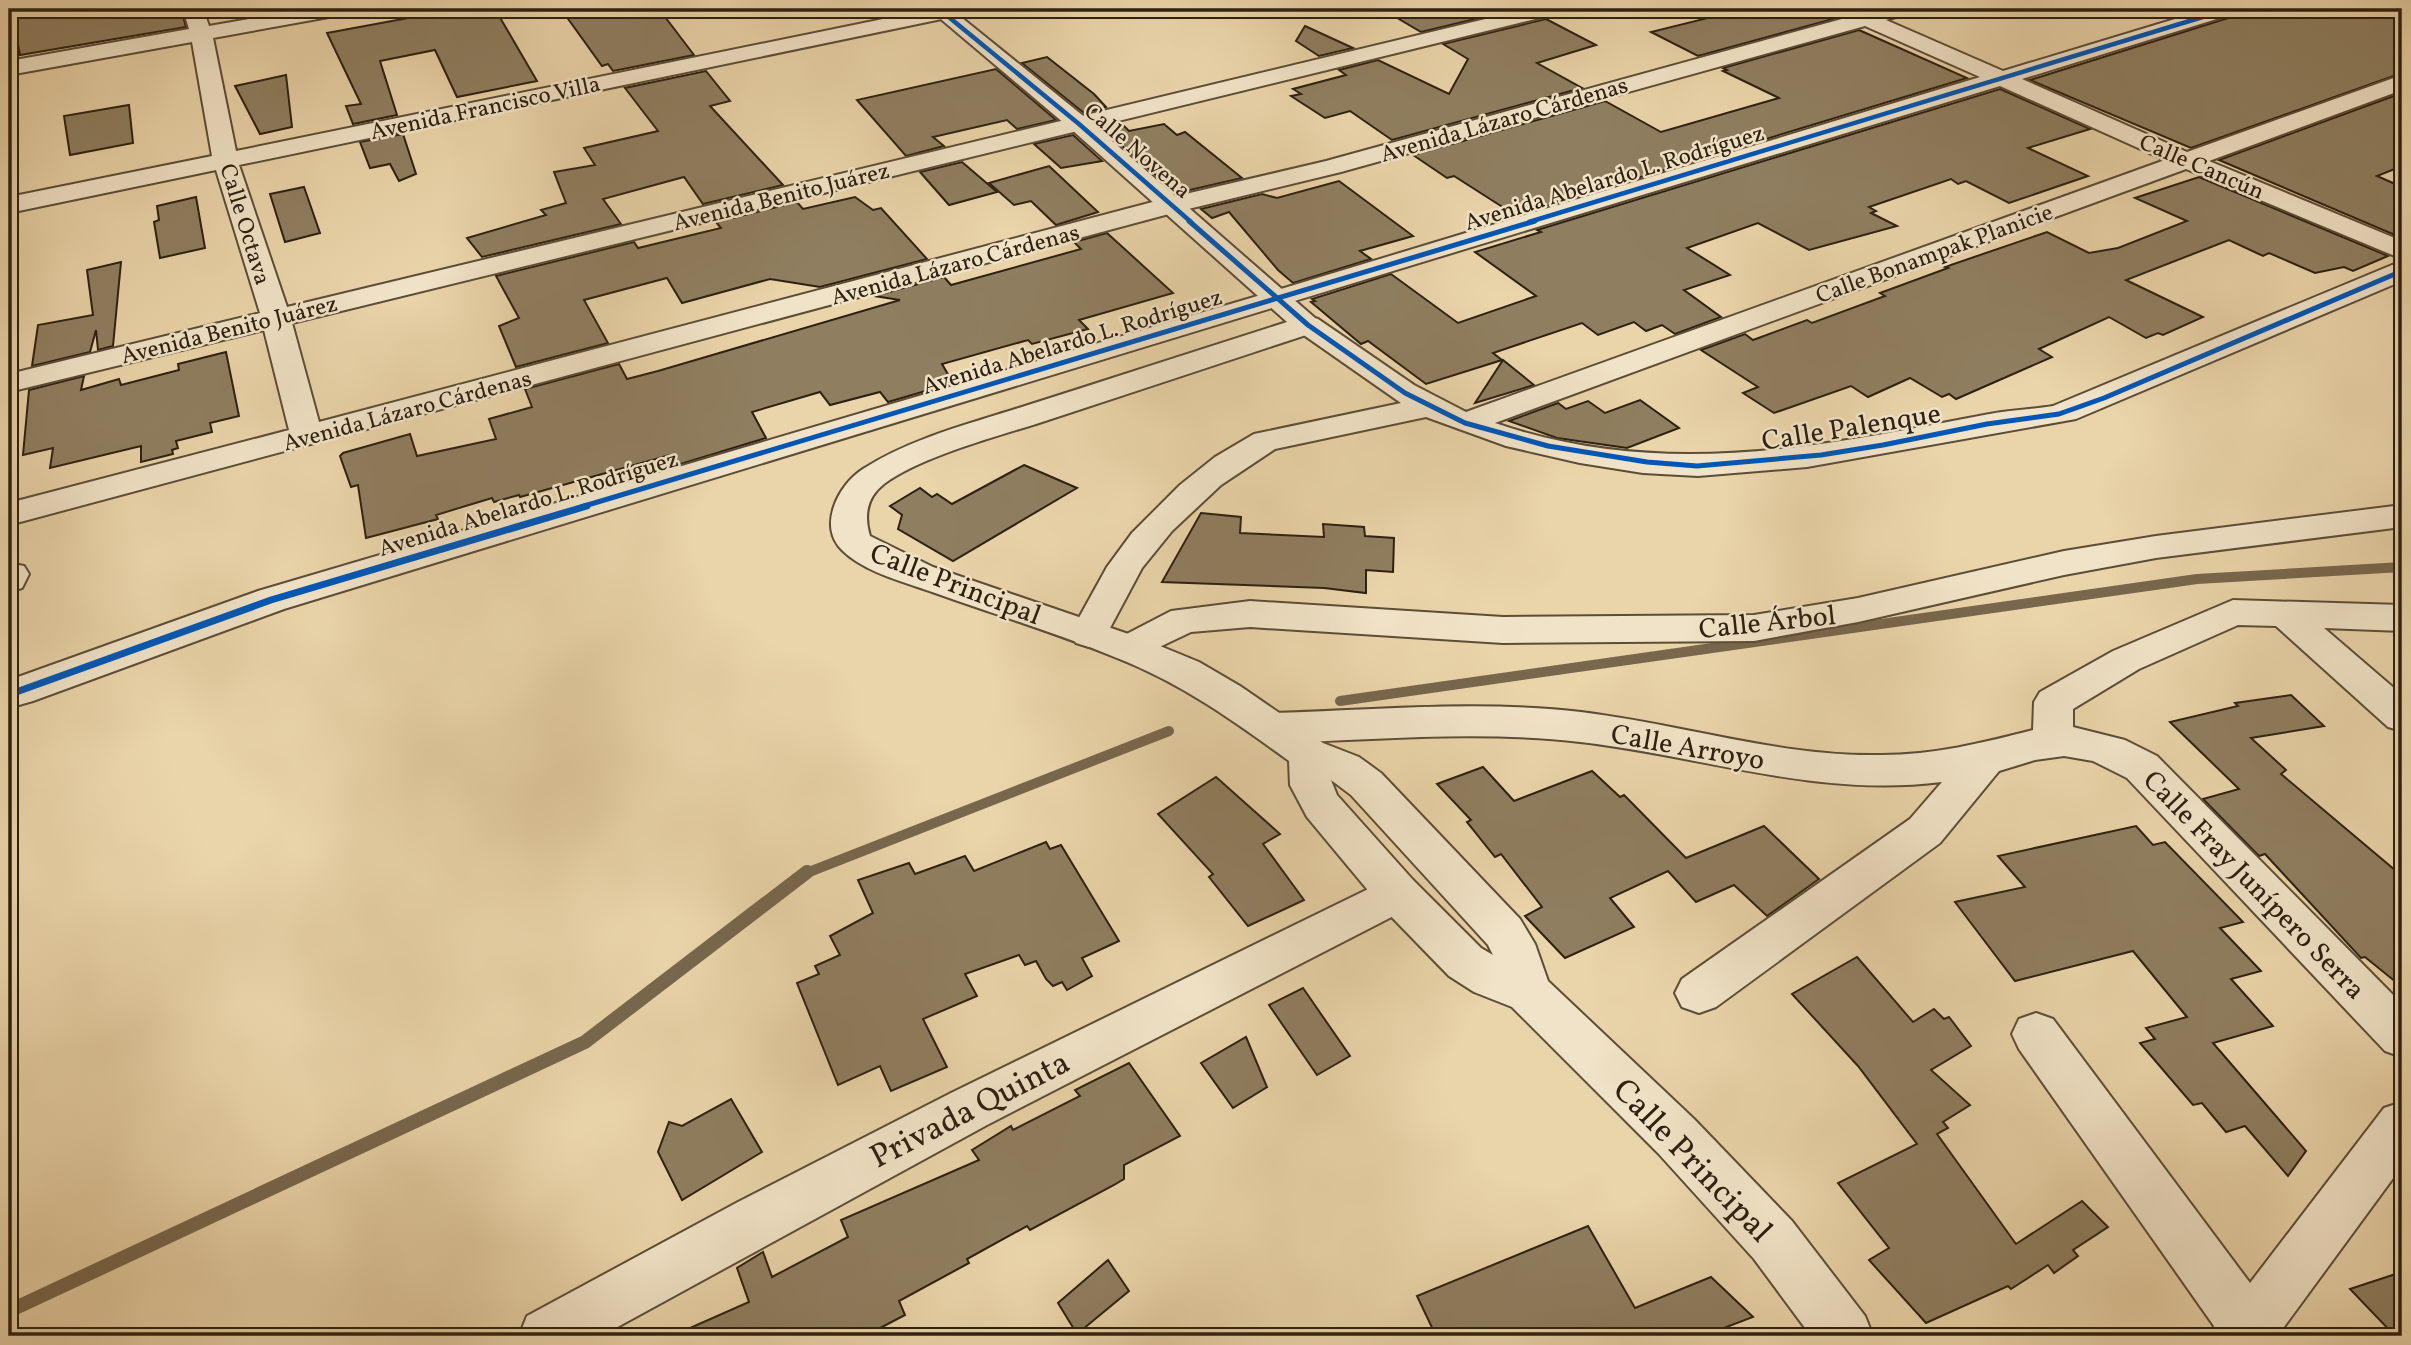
<svg xmlns="http://www.w3.org/2000/svg" width="2411" height="1345" font-family="Vollkorn,serif">
  <style>
    .lines { fill: none; stroke-linecap: round; stroke-linejoin: round }
    .stream-far1 { stroke: #78674d; stroke-width: 10 }
    .stream { stroke: #78674d; stroke-width: 14 }
    .building { fill: #8f7e60; stroke: #2d2011; stroke-width: 2 }
    .minor-casing { stroke: #5c4d37; stroke-width: 4 }
    .tertiary-casing { stroke: #5c4d37; stroke-width: 4 }
    .minor { fill: #f1e3c7; fill-rule: evenodd }
    .tertiary { fill: #f1e3c7; fill-rule: evenodd }
    .cycleway-far2-casing { stroke: #f1e3c7; stroke-width: 7 }
    .cycleway-far1-casing { stroke: #f1e3c7; stroke-width: 9 }
    .cycleway-casing { stroke: #f1e3c7; stroke-width: 11 }
    .cycleway-far2 { stroke: #0057b8; stroke-width: 4.5 }
    .cycleway-far1 { stroke: #0057b8; stroke-width: 5 }
    .cycleway { stroke: #0057b8; stroke-width: 7 }
    .labels { text-anchor: middle; stroke-width: 5; stroke-linejoin: round; paint-order: stroke }
    .far-street-label { font-size: 23px; fill: #2d2011; stroke: #f1e3c7 }
    .street-label { font-size: 28px; fill: #2d2011; stroke: #f1e3c7 }
    .near-street-label { font-size: 33px; fill: #2d2011; stroke: #f1e3c7 }
  </style>
  <rect width="100%" height="100%" fill="#ead4a9"/>
  <filter id="stains"><feTurbulence type="fractalNoise" baseFrequency=".00286" numOctaves="4"/><feColorMatrix values="0 0 0 0 .2 0 0 0 0 .09 0 0 0 0 .02 0 0 0 .5 -.17"/></filter>
  <radialGradient id="worn" r=".72"><stop offset=".6" stop-color="#630" stop-opacity="0"/><stop offset="1" stop-color="#630" stop-opacity=".3"/></radialGradient>
  <g class="lines">
    <g class="stream-far1">
      <polyline points="1340,701 2197,579 2402,567"/>
      <polyline points="804,874 1169,731"/>
    </g>
    <polyline class="stream" points="9,1311 585,1042 807,872"/>
  </g>
  <g class="building">
    <polygon points="11,9 181,9 186,27 20,55"/>
    <polygon points="415,9 495,9 537,81 457,97 435,50 380,61 397,115 353,124 346,106 361,104 327,33 419,16"/>
    <polygon points="561,9 619,9 623,13 659,9 694,55 613,71 608,64 602,66"/>
    <polygon points="1382,9 1517,9 1421,32"/>
    <polygon points="1744,9 1810,9 1833,19 1698,56 1651,32"/>
    <polygon points="2257,9 2341,9 2381,14 2402,21 2402,73 2191,148 2030,80"/>
    <polygon points="1546,19 1596,45 1537,63 1582,88 1392,140 1350,111 1325,118 1291,96 1301,94 1293,89 1346,75 1339,70 1378,60 1449,94 1468,59 1443,44"/>
    <polygon points="1305,26 1353,48 1319,56 1296,41"/>
    <polygon points="1859,30 1967,78 1515,215 1454,176 1447,178 1413,155 1605,101 1661,132 1779,98 1723,71 1727,70 1723,68"/>
    <polygon points="1047,57 1094,94 1106,107 1084,113 1022,63"/>
    <polygon points="996,69 1056,120 1017,129 1007,120 933,137 944,146 906,156 857,100"/>
    <polygon points="706,71 730,101 710,106 783,185 703,204 684,177 603,199 621,224 482,257 467,238 546,215 541,210 566,203 554,172 595,165 584,148 658,131 625,88"/>
    <polygon points="286,75 292,127 260,134 235,86"/>
    <polygon points="2000,89 2090,129 2028,148 2088,176 2009,203 1966,181 1958,184 1951,179 1869,207 1876,211 1871,213 1897,226 1809,250 1758,223 1687,248 1730,275 1684,290 1721,317 1675,334 1662,325 1646,331 1634,322 1598,335 1582,323 1493,353 1502,360 1426,384 1368,341 1361,344 1311,302 1315,301 1312,299 1391,274 1458,323 1536,296 1475,252 1541,232 1537,230"/>
    <polygon points="2402,93 2402,166 2377,176 2402,187 2402,238 2219,160"/>
    <polygon points="129,105 133,143 70,155 64,116"/>
    <polygon points="1121,123 1129,131 1164,124 1177,135 1185,132 1242,178 1181,192 1158,177 1101,128"/>
    <polygon points="403,134 416,174 399,181 390,164 370,168 360,142"/>
    <polygon points="1073,135 1102,161 1061,168 1034,144"/>
    <polygon points="962,162 997,192 949,205 920,172"/>
    <polygon points="1049,166 1098,212 1056,225 1031,201 1014,205 989,183"/>
    <polygon points="2199,177 2388,256 2353,271 2344,267 2315,273 2269,253 2263,256 2229,240 2126,280 2203,317 2163,335 2158,333 2146,338 2109,317 2039,349 2052,357 1956,399 1949,394 1942,397 1910,378 1868,397 1851,386 1774,413 1743,393 1758,387 1701,350 1745,334 1753,340 1807,320 1812,323 1885,296 1880,293 1948,268 1945,267 2047,232 2089,253 2118,248 2187,221 2135,198"/>
    <polygon points="1339,181 1413,236 1360,251 1371,259 1293,283 1278,270 1229,212 1212,218 1201,209 1262,194 1277,198"/>
    <polygon points="304,187 320,233 285,242 270,194"/>
    <polygon points="196,197 205,248 160,258 154,222 159,220 157,206"/>
    <polygon points="855,197 873,210 881,208 927,259 820,287 770,279 682,303 667,278 584,300 608,343 516,367 499,326 519,318 496,276 634,242 638,248 721,228 716,222 797,202 803,209"/>
    <polygon points="1107,233 1173,293 1079,320 1088,329 1032,344 1028,340 942,364 953,383 888,402 880,392 830,405 820,392 752,412 766,438 674,466 670,455 520,497 519,495 494,502 492,498 436,515 438,519 366,538 358,485 351,487 340,456 343,453 410,434 417,456 496,439 489,419 532,407 525,389 619,364 627,379 658,371 900,300 874,296 944,277 951,285 1081,249 1074,242"/>
    <polygon points="121,262 113,346 98,350 96,330 90,352 32,366 38,325 93,315 87,270"/>
    <polygon points="226,352 239,416 210,423 212,432 176,441 178,448 172,450 173,454 141,462 141,446 50,468 53,448 23,455 29,390 84,376 81,390 119,379 121,385 179,370 178,364"/>
    <polygon points="1503,360 1534,385 1475,403"/>
    <polygon points="1640,400 1679,428 1627,448 1557,438 1509,421 1558,403 1566,409 1588,401 1605,413"/>
    <polygon points="1024,465 1077,488 953,561 898,529 902,515 890,506 920,488 932,497 937,494 952,504"/>
    <polygon points="1201,513 1241,517 1240,533 1324,537 1323,524 1364,527 1365,536 1394,538 1393,572 1366,570 1366,593 1324,588 1162,582"/>
    <polygon points="2291,695 2324,726 2251,738 2286,770 2281,774 2402,876 2402,987 2365,957 2361,958 2265,854 2259,856 2203,799 2239,789 2170,722 2238,706 2235,703"/>
    <polygon points="1483,767 1514,801 1592,771 1620,797 1624,795 1686,858 1764,826 1819,879 1767,916 1734,885 1696,902 1668,871 1610,898 1634,927 1565,958 1525,916 1542,907 1501,854 1495,857 1467,822 1471,820 1437,784"/>
    <polygon points="1216,777 1280,834 1263,844 1304,900 1248,926 1209,877 1213,874 1158,814"/>
    <polygon points="2136,826 2153,845 2165,842 2243,922 2220,928 2261,971 2231,979 2273,1026 2213,1043 2306,1151 2288,1176 2245,1126 2226,1132 2202,1103 2193,1105 2140,1043 2155,1039 2146,1028 2187,1017 2133,951 2015,981 1955,902 2025,887 1998,856"/>
    <polygon points="1046,842 1050,849 1061,845 1119,941 1082,958 1092,976 1067,990 1062,982 1053,986 1046,979 1036,961 1025,965 1019,955 965,974 977,996 923,1019 947,1067 891,1091 880,1066 838,1085 797,983 819,974 815,966 840,955 830,936 873,913 858,880 909,863 915,874 965,856 974,871"/>
    <polygon points="1857,957 1913,1022 1934,1009 1944,1019 1949,1017 1971,1046 1931,1070 1970,1105 1943,1122 1948,1128 1937,1134 2016,1244 2082,1201 2108,1227 2073,1250 2078,1256 2054,1273 2048,1265 2011,1289 2008,1286 1926,1323 1869,1260 1889,1248 1838,1183 1917,1144 1858,1066 1792,994"/>
    <polygon points="1303,988 1350,1056 1317,1075 1269,1005"/>
    <polygon points="1246,1037 1267,1087 1233,1108 1201,1063"/>
    <polygon points="1129,1063 1180,1136 1124,1165 1124,1179 1114,1185 1030,1230 1027,1226 967,1259 969,1263 899,1301 905,1315 865,1336 672,1336 749,1302 737,1268 763,1252 772,1277 848,1237 841,1220 979,1160 972,1150 1011,1126 1013,1130 1080,1096 1075,1090"/>
    <polygon points="731,1099 762,1152 682,1200 658,1152 669,1122 682,1126"/>
    <polygon points="1588,1226 1635,1308 1711,1277 1753,1317 1703,1336 1436,1336 1417,1296"/>
    <polygon points="1108,1260 1129,1291 1077,1334 1058,1303"/>
    <polygon points="2402,1272 2402,1336 2395,1336 2350,1289"/>
  </g>
  <g class="lines">
    <g class="minor-casing">
      <g id="minor">
        <path d="M 183,9 L 203,9 L 209,26 L 306,9 L 350,9 L 340,15 L 213,38 L 236,151 L 932,9 L 971,9 L 961,15 L 239,165 L 287,307 L 1527,9 L 1562,9 L 1552,15 L 292,323 L 319,422 L 1164,199 L 1326,161 L 1849,17 L 1851,11 L 1911,9 L 1908,13 L 1886,20 L 2003,71 L 2208,9 L 2239,9 L 2236,13 L 2022,79 L 2187,152 L 2402,75 L 2402,90 L 2209,161 L 2402,241 L 2402,259 L 2186,169 L 1495,423 C 1661,480 1818,447 1984,415 C 2007,410 2030,410 2053,406 L 2392,265 L 2402,263 L 2402,281 L 2076,419 L 1807,467 L 1698,476 L 1643,473 L 1580,463 L 1506,446 L 1426,417 L 1275,449 L 1221,485 L 1172,531 L 1142,568 L 1102,643 L 1089,647 L 1076,643 L 1070,634 L 1107,567 L 1132,533 L 1180,485 L 1215,457 L 1254,434 L 1401,403 L 1298,331 L 1293,325 L 1298,319 L 1308,316 L 1318,319 L 1414,385 L 1466,412 L 2165,160 L 2000,86 L 284,609 L 33,701 L 19,705 L 9,703 L 9,675 L 18,677 L 258,591 L 1271,292 L 1980,77 L 1865,26 L 1341,172 L 1180,211 L 9,525 L 9,503 L 289,430 L 264,330 L 9,392 L 9,374 L 260,313 L 216,170 L 9,213 L 9,197 L 212,156 L 192,42 L 9,75 L 9,61 L 189,29 Z"/>
        <polygon points="2380,9 2402,9 2402,19 2383,13"/>
        <polygon points="2402,505 2402,527 2156,558 2064,575 1858,622 1754,641 1503,643 1250,627 1191,632 1130,661 1117,657 1111,648 1117,639 1171,611 1250,601 1503,617 1754,615 1858,598 2064,551 2156,536"/>
        <polygon points="9,563 24,566 29,574 22,588 9,592"/>
        <path d="M 2233,600 L 2402,605 L 2402,631 L 2324,628 L 2402,695 L 2402,731 L 2388,727 L 2276,626 L 2238,625 L 2139,669 L 2073,709 L 2073,727 L 2125,740 L 2157,756 L 2402,1004 L 2402,1057 L 2385,1051 L 2127,778 L 2093,761 L 2064,756 L 2035,760 L 1999,771 L 1940,843 L 1716,1007 L 1699,1013 L 1682,1007 L 1675,993 L 1682,979 L 1910,819 L 1942,782 C 1815,798 1704,756 1580,742 C 1478,730 1375,740 1273,743 L 1259,738 L 1253,728 L 1259,718 L 1273,713 C 1375,710 1479,700 1581,712 C 1682,724 1779,757 1881,755 C 1934,755 1982,743 2033,730 L 2034,702 L 2040,692 L 2113,651 Z"/>
        <polygon points="1397,875 1413,880 1419,893 1413,906 987,1125 601,1336 519,1336 527,1316 738,1202 951,1093"/>
        <polygon points="2036,1013 2053,1019 2250,1283 2384,1108 2402,1102 2402,1166 2281,1331 2283,1336 2210,1336 2214,1326 2019,1049 2012,1034 2019,1019"/>
      </g>
    </g>
    <g class="tertiary-casing">
      <path id="tertiary" d="M 929,9 L 951,9 L 1087,119 L 1323,325 L 1318,331 C 1224,362 1130,393 1036,424 C 994,437 918,458 884,484 C 866,498 864,516 870,536 L 933,567 L 1143,639 L 1199,662 L 1240,686 L 1323,743 L 1359,757 L 1381,773 L 1520,919 L 1535,944 L 1548,981 L 1694,1119 L 1792,1221 L 1865,1316 L 1873,1336 L 1811,1336 L 1754,1259 L 1658,1153 L 1512,1007 L 1474,992 L 1449,976 L 1381,906 L 1307,817 L 1290,785 L 1289,761 C 1234,721 1181,683 1117,658 C 1059,634 997,615 938,594 C 908,583 865,573 842,550 C 817,526 839,484 863,469 C 911,438 972,423 1025,406 C 1113,378 1200,350 1287,322 L 1071,129 ZM 1331,780 L 1351,795 L 1488,945 L 1493,955 L 1481,948 L 1413,880 L 1337,795 Z"/>
    </g>
    <use href="#minor" class="minor"/>
    <use href="#tertiary" class="tertiary"/>
    <g class="cycleway-far2-casing">
      <g id="cycleway-far2">
        <polyline points="939,9 1079,124 1191,222"/>
        <polyline points="1529,222 2229,9"/>
      </g>
    </g>
    <g class="cycleway-far1-casing">
      <g id="cycleway-far1">
        <polyline points="1189,221 1308,325 1405,393 1465,423 1548,446 1647,462 1697,466 1821,455 1883,445 1987,424 2059,414 2104,398 2402,271"/>
        <polyline points="581,507 1535,221"/>
      </g>
    </g>
    <g class="cycleway-casing">
      <polyline id="cycleway" points="9,689 19,691 271,600 587,506"/>
    </g>
    <use href="#cycleway-far2" class="cycleway-far2"/>
    <use href="#cycleway-far1" class="cycleway-far1"/>
    <use href="#cycleway" class="cycleway"/>
  </g>
  <g class="labels">
    <g class="far-street-label">
      <text transform="translate(485 107) rotate(-12)" y="8">Avenida Francisco Villa</text>
      <text transform="translate(1504 119) rotate(-16)" y="8">Avenida Lázaro Cárdenas</text>
      <text transform="translate(1138 150) rotate(41)" y="8">Calle Novena</text>
      <text transform="translate(2202 166) rotate(23)" y="8">Calle Cancún</text>
      <text transform="translate(1614 177) rotate(-17)" y="8">Avenida Abelardo L. Rodríguez</text>
      <text transform="translate(781 196) rotate(-14)" y="8">Avenida Benito Juárez</text>
      <text transform="translate(246 224) rotate(73)" y="8">Calle Octava</text>
      <text transform="translate(1934 253) rotate(-20)" y="8">Calle Bonampak Planicie</text>
      <text transform="translate(955 264) rotate(-15)" y="8">Avenida Lázaro Cárdenas</text>
      <text transform="translate(229 329) rotate(-14)" y="8">Avenida Benito Juárez</text>
      <text transform="translate(1072 341) rotate(-17)" y="8">Avenida Abelardo L. Rodríguez</text>
      <text transform="translate(407 410) rotate(-15)" y="8">Avenida Lázaro Cárdenas</text>
      <text transform="translate(528 503) rotate(-17)" y="8">Avenida Abelardo L. Rodríguez</text>
    </g>
    <g class="street-label">
      <text transform="translate(1851 426) rotate(-9)" y="10">Calle Palenque</text>
      <text transform="translate(956 583) rotate(21)" y="10">Calle Principal</text>
      <text transform="translate(1767 621) rotate(-6)" y="10">Calle Árbol</text>
      <text transform="translate(1688 746) rotate(10)" y="10">Calle Arroyo</text>
      <text transform="translate(2255 884) rotate(46)" y="10">Calle Fray Junípero Serra</text>
    </g>
    <g class="near-street-label">
      <text transform="translate(969 1108) rotate(-27)" y="12">Privada Quinta</text>
      <text transform="translate(1694 1159) rotate(46)" y="12">Calle Principal</text>
    </g>
  </g>
  <rect width="2411" height="1345" fill="none" stroke="#ead4a9" stroke-width="35"/>
  <rect x="10" y="10" width="2390" height="1324" fill="none" stroke="#2d2011" stroke-width="3.5"/>
  <rect x="18" y="18" width="2376" height="1310" fill="none" stroke="#2d2011" stroke-width="2"/>
  <rect width="100%" height="100%" filter="url(#stains)"/>
  <rect width="100%" height="100%" fill="url(#worn)"/>
</svg>
